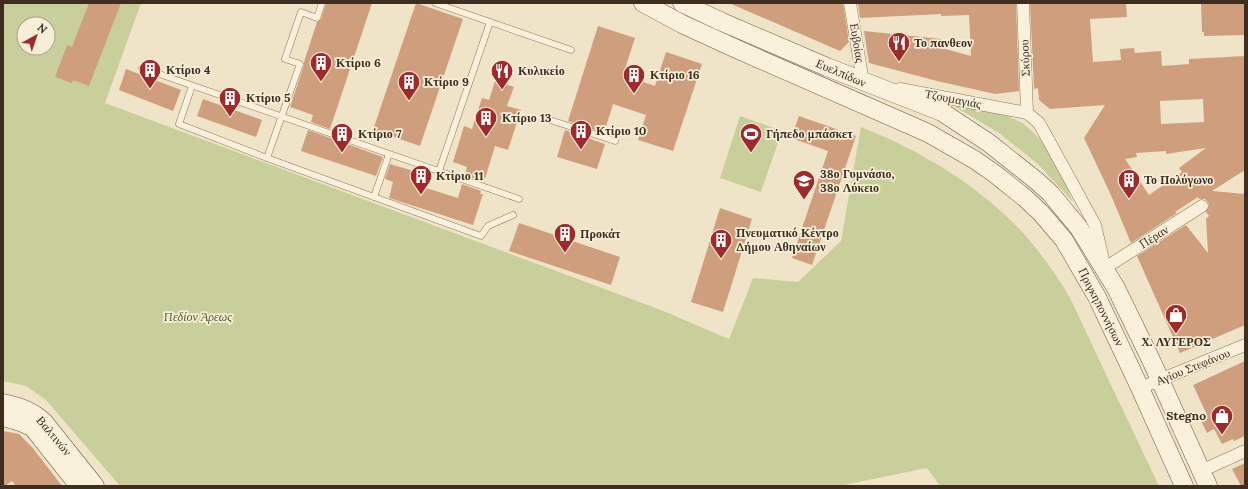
<svg xmlns="http://www.w3.org/2000/svg" width="1248" height="489" font-family="Lora,serif">
  <style>
    .green { fill: #c9cf9b; fill-rule: evenodd }
    .building { fill: #cf9f7d; fill-rule: evenodd }
    .lines { fill: none; stroke-linecap: round; stroke-linejoin: round }
    .lane-casing { stroke: #8d765c; stroke-width: 7 }
    .street-casing { stroke: #8d765c; stroke-width: 13 }
    .secondary-casing { stroke: #6f573f; stroke-width: 19 }
    .lane { stroke: #faf1dc; stroke-width: 6 }
    .street { stroke: #faf1dc; stroke-width: 12 }
    .secondary { stroke: #faf1dc; stroke-width: 18 }
    .labels { text-anchor: middle; stroke-width: 3.5; stroke-linejoin: round; paint-order: stroke }
    .street-label { font-size: 12px; fill: #3d2e20; stroke: #f7eed8 }
    .poi-label { font-size: 12px; font-weight: bold; fill: #3d2e20; stroke: #f7eed8; text-anchor: start }
    .park-label { font-size: 12px; font-style: italic; fill: #4d5a26; stroke: #f7eed8 }
  </style>
  <rect width="100%" height="100%" fill="#f0e4c8"/>
  <g class="green">
    <path d="M 3,3 L 141,3 L 105,103 L 661,310 L 729,339 L 753,278 L 798,282 L 841,241 L 861,127 C 922,151 987,190 1030,241 C 1044,258 1059,278 1070,298 C 1081,320 1091,343 1102,366 C 1121,406 1140,446 1159,486 L 940,486 L 927,468 L 839,486 L 120,486 L 46,400 L 26,386 L 3,381 ZM 24,24 L 48,24 L 48,48 L 24,48 Z"/>
    <polygon points="947,102 996,111 1023,123 1041,140 1056,160 1073,202 1038,164 999,133"/>
    <polygon points="740,116 782,131 761,192 720,178"/>
  </g>
  <g class="building">
    <polygon points="89,3 121,3 89,86 73,80 72,83 55,77 67,45 72,47"/>
    <polygon points="326,3 372,3 330,129 311,122 313,115 290,107 304,65 304,62 317,22 321,19"/>
    <polygon points="416,3 463,19 420,146 373,130"/>
    <polygon points="729,3 843,3 849,42 840,51"/>
    <polygon points="858,3 1016,3 1019,91 995,94 937,81 869,63 864,31 942,39 942,48 971,56 969,15 941,16 941,14 860,18"/>
    <path d="M 1030,3 L 1126,3 L 1127,17 L 1090,19 L 1093,62 L 1121,60 L 1120,49 L 1134,48 L 1135,53 L 1161,51 L 1162,66 L 1189,64 L 1189,59 L 1245,56 L 1245,170 L 1212,191 L 1245,194 L 1245,325 L 1180,353 L 1137,256 L 1186,225 L 1208,253 L 1206,219 L 1209,216 L 1206,212 L 1209,206 L 1208,202 L 1205,199 L 1199,199 L 1198,197 L 1175,212 L 1177,213 L 1131,243 L 1110,193 L 1084,138 L 1105,105 L 1050,109 L 1039,100 L 1038,88 L 1034,89 ZM 1203,99 L 1204,122 L 1161,124 L 1160,101 ZM 1206,148 L 1179,168 L 1182,172 L 1149,195 L 1125,159 L 1137,157 L 1136,153 L 1166,151 L 1166,154 Z"/>
    <polygon points="1201,3 1245,3 1245,35 1204,36 1204,32 1202,32"/>
    <polygon points="598,26 635,38 623,75 655,86 666,52 702,64 673,151 638,140 646,115 613,104 604,133 568,121"/>
    <polygon points="126,69 181,90 173,111 119,90"/>
    <polygon points="495,81 514,87 507,106 521,110 508,150 495,146 484,182 465,175 467,167 453,162 464,126 472,129 482,98 489,100"/>
    <polygon points="203,99 262,120 256,137 197,116"/>
    <polygon points="799,116 856,136 812,265 792,258 828,151 791,138"/>
    <polygon points="308,130 383,157 376,176 301,151"/>
    <polygon points="565,130 605,144 597,169 557,157"/>
    <polygon points="390,164 417,172 413,184 458,198 462,184 481,191 480,194 483,194 473,225 389,198 393,182 385,179"/>
    <polygon points="720,208 752,219 723,312 691,302"/>
    <polygon points="519,223 620,257 611,285 509,251"/>
    <polygon points="1245,361 1245,436 1234,441 1233,439 1222,444 1214,429 1207,433 1200,419 1207,415 1193,385"/>
    <polygon points="3,431 19,434 32,447 62,486 16,486 12,481 5,486 3,486"/>
    <polygon points="1245,463 1245,486 1241,486 1232,469"/>
  </g>
  <g class="lines">
    <g class="lane-casing">
      <g id="lane">
        <polyline points="322,3 317,18 301,12 285,59 300,64 267,158 481,236 488,226 513,215"/>
        <polyline points="435,3 571,50"/>
        <polyline points="142,68 519,199"/>
        <polyline points="192,86 179,124 267,158"/>
        <polyline points="547,119 615,141"/>
        <polyline points="439,171 490,22"/>
        <polyline points="374,197 389,154"/>
      </g>
    </g>
    <g class="street-casing">
      <g id="street">
        <polyline points="850,3 863,82 867,83"/>
        <polyline points="1023,3 1027,113"/>
        <polyline points="900,89 1027,113 1039,123 1095,225 1105,268 1202,206"/>
        <polyline points="1140,388 1245,345"/>
        <polyline points="1201,471 1245,451"/>
      </g>
    </g>
    <g class="secondary-casing">
      <g id="secondary">
        <polyline points="643,3 682,24 741,51 928,133 975,160 995,174 1025,198 1041,213 1064,240 1097,297 1140,388 1184,486"/>
        <polyline points="682,3 722,22 827,67 942,112 989,143 1038,182 1051,194 1079,228 1116,288 1151,360 1208,486"/>
        <path d="M 3,403 C 20,407 31,410 44,422 L 95,486"/>
        <polyline points="3,417 23,423 33,428 79,486"/>
      </g>
    </g>
    <use href="#lane" class="lane"/>
    <use href="#street" class="street"/>
    <use href="#secondary" class="secondary"/>
  </g>
  <defs>
    <g id="restaurant-pin" transform="scale(1.15)"><path d="M0 17L-7.5 6A9.5 9.5 0 1 1 7.5 6Z" fill="#9e2a2b" stroke="#f7eed8"/><path d="M-5-6h1v4h1v-4h1v4h1v-4h1v5L-1.5 .5V6h-2V.5L-5-1ZM5-6V6H3V1.5H1.5Q1.5-4 5-6Z" fill="#fff"/></g>
    <g id="building-pin" transform="scale(1.15)"><path d="M0 17L-7.5 6A9.5 9.5 0 1 1 7.5 6Z" fill="#9e2a2b" stroke="#f7eed8"/><path d="M-4-6H4V6H1V3H-1V6H-4ZM-2.5-4.3h1.7v1.8h-1.7ZM.8-4.3h1.7v1.8H.8ZM-2.5-1h1.7V.8h-1.7ZM.8-1h1.7V.8H.8Z" fill="#fff"/></g>
    <g id="stadium-pin" transform="scale(1.15)"><path d="M0 17L-7.5 6A9.5 9.5 0 1 1 7.5 6Z" fill="#9e2a2b" stroke="#f7eed8"/><path d="M0-5a6.5 5 0 1 0 0 10a6.5 5 0 1 0 0-10ZM-3.5-1.8h7v3.6h-7Z" fill="#fff"/></g>
    <g id="school-pin" transform="scale(1.15)"><path d="M0 17L-7.5 6A9.5 9.5 0 1 1 7.5 6Z" fill="#9e2a2b" stroke="#f7eed8"/><path d="M0-5L7-2L0 1L-7-2ZM-4 1L0 2.5L4 1V4Q0 6-4 4Z" fill="#fff"/></g>
    <g id="shop-pin" transform="scale(1.15)"><path d="M0 17L-7.5 6A9.5 9.5 0 1 1 7.5 6Z" fill="#9e2a2b" stroke="#f7eed8"/><path d="M-5-2.5h2.3a2.7 3.5 0 0 1 5.4 0H5L5.5 6h-11ZM-1.5-2.5h3a1.5 2.3 0 0 0-3 0Z" fill="#fff"/></g>
  </defs>
  <g fill-rule="evenodd">
    <use href="#restaurant-pin" x="899" y="43"/>
    <use href="#building-pin" x="321" y="63"/>
    <use href="#building-pin" x="150" y="70"/>
    <use href="#restaurant-pin" x="502" y="71"/>
    <use href="#building-pin" x="634" y="75"/>
    <use href="#building-pin" x="409" y="82"/>
    <use href="#building-pin" x="230" y="98"/>
    <use href="#building-pin" x="486" y="118"/>
    <use href="#building-pin" x="581" y="131"/>
    <use href="#building-pin" x="342" y="134"/>
    <use href="#stadium-pin" x="751" y="134"/>
    <use href="#building-pin" x="421" y="176"/>
    <use href="#building-pin" x="1129" y="180"/>
    <use href="#school-pin" x="804" y="181"/>
    <use href="#building-pin" x="565" y="234"/>
    <use href="#building-pin" x="721" y="240"/>
    <use href="#shop-pin" x="1176" y="315"/>
    <use href="#shop-pin" x="1222" y="416"/>
  </g>
  <g class="labels">
    <g class="street-label">
      <text transform="translate(857 43) rotate(81)" y="4">Ευβοίας</text>
      <text transform="translate(1025 58) rotate(-92)" y="4">Σκύρου</text>
      <text transform="translate(841 73) rotate(23)" y="4">Ευελπίδων</text>
      <text transform="translate(953 99) rotate(11)" y="4">Τζουμαγιάς</text>
      <text transform="translate(1154 237) rotate(-33)" y="4">Πέραν</text>
      <text transform="translate(1101 307) rotate(63)" y="4">Πριγκηποννήσων</text>
      <text transform="translate(1193 367) rotate(-22)" y="4">Αγίου Στεφάνου</text>
      <text transform="translate(54 436) rotate(50)" y="4">Βαλτινών</text>
    </g>
    <g class="poi-label">
      <text x="914" y="47">Το πανθεον</text>
      <text x="336" y="67">Κτίριο 6</text>
      <text x="166" y="74">Κτίριο 4</text>
      <text x="518" y="75">Κυλικείο</text>
      <text x="650" y="79">Κτίριο 16</text>
      <text x="424" y="86">Κτίριο 9</text>
      <text x="246" y="102">Κτίριο 5</text>
      <text x="502" y="122">Κτίριο 13</text>
      <text x="596" y="135">Κτίριο 10</text>
      <text x="358" y="138">Κτίριο 7</text>
      <text x="766" y="138">Γήπεδο μπάσκετ</text>
      <text x="820" y="178">38ο Γυμνάσιο,<tspan x="820" dy="14">38ο Λύκειο</tspan></text>
      <text x="436" y="180">Κτίριο 11</text>
      <text x="1144" y="184">Το Πολύγωνο</text>
      <text x="736" y="237">Πνευματικό Κέντρο<tspan x="736" dy="14">Δήμου Αθηναίων</tspan></text>
      <text x="580" y="238">Προκάτ</text>
      <text x="1176" y="346" text-anchor="middle">Χ. ΛΥΓΕΡΟΣ</text>
      <text x="1206" y="420" text-anchor="end">Stegno</text>
    </g>
    <g class="park-label">
      <text x="198" y="321">Πεδίον Άρεως</text>
    </g>
  </g>
  <rect width="1248" height="489" fill="none" stroke="#3d2e20" stroke-width="8"/>
  <g transform="translate(36 36) rotate(40)"><circle r="19" fill="#f7eed8" stroke="#ada18e"/>
  <path d="M0-3L7 15L0 10L-7 15Z" fill="#9e2a2b"/>
  <text y="-6" font-size="11" font-weight="bold" text-anchor="middle" fill="#3d2e20">N</text>
  </g>
</svg>
